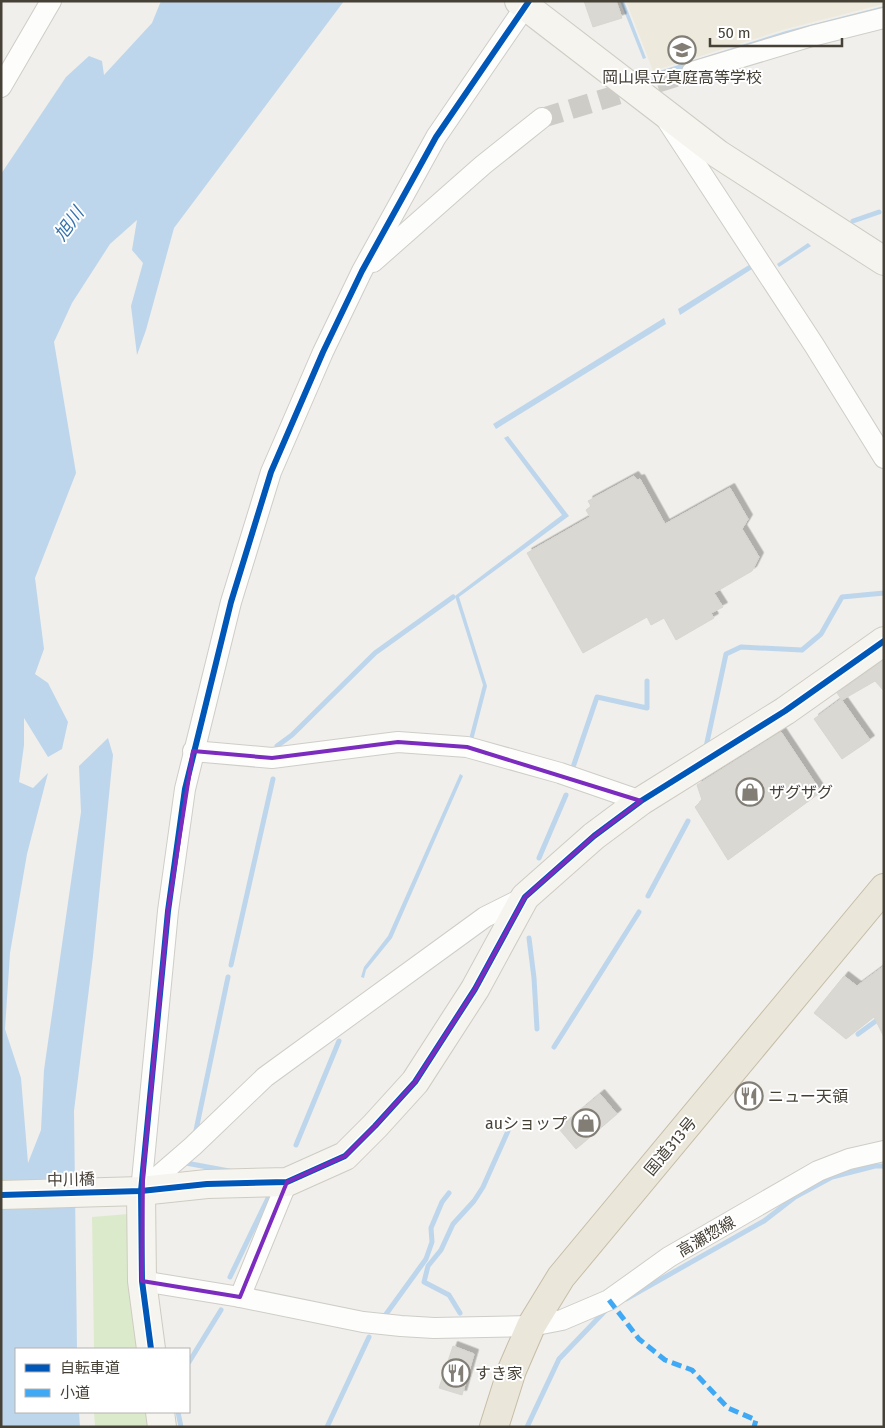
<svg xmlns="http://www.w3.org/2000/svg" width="885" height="1428" font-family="'Fira Sans','Noto Sans JP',sans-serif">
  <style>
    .education { fill: #edeadd }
    .green { fill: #dceacc }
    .water { fill: #bdd6ec }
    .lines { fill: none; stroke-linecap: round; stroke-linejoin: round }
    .stream { stroke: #bdd6ec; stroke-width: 5 }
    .building { fill: #dad8d3; stroke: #d8d6d0; filter: url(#shadow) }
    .street-tunnel { stroke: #ceccc7; stroke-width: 20; stroke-dasharray: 20 10; stroke-linecap: butt }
    .street-casing { stroke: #cecdc8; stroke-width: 22 }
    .secondary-casing { stroke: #ceccc2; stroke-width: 30 }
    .highway-casing { stroke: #c6bda7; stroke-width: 30 }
    .street { stroke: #fdfdfc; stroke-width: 20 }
    .secondary { stroke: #f5f4ef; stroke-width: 28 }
    .highway { stroke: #ebe6da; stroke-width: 28 }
    .quiet { stroke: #3fa9f5; stroke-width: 5; stroke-dasharray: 10 5; stroke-linecap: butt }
    .cycleway-casing { stroke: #fff; stroke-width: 9 }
    .cycleway { stroke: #0057b8; stroke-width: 6 }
    .marked { fill: none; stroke: #7b2cbf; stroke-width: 4; stroke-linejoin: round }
    .labels { text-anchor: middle; stroke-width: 4; stroke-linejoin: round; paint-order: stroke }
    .poi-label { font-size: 16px; fill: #464137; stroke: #fff; text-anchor: start }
    .street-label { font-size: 16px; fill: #464137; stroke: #fff }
    .water-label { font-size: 18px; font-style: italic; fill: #3673ac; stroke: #fff }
  </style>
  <defs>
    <filter id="shadow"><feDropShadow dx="4.5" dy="-4.5" stdDeviation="0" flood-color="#0004"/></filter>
  </defs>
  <rect width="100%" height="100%" fill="#f0efeb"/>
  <polygon class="education" points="626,1 884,1 884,4 786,29 653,71"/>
  <g class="green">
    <polygon points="128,1214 139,1349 94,1349 92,1217"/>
    <polygon points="94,1412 148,1412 150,1427 95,1427"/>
  </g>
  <g class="water">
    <polygon points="161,1 344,1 174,228 146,330 137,355 131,306 143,263 132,250 137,220 110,244 72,303 54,342 76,473 35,578 44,649 35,674 48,683 68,722 62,749 48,757 24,718 24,745 19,782 33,788 48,773 27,854 10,953 5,1029 21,1078 28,1163 41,1130 44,1070 81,812 79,766 108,738 113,755 93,956 74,1111 77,1349 16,1349 16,1412 79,1412 80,1427 1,1427 1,174 66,77 89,56 102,61 104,75 152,23"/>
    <polygon points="620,1 624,1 646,58 643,59"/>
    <polygon points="884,6 884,13 789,38 651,81 653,73 786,31"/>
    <polygon points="808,243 811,246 779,267 777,264"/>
    <polygon points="749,265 752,269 680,315 678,309"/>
    <polygon points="664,318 666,324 496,429 493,424"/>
    <polygon points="508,436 569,516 459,597 487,686 471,748 467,747 483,685 455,596 562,515 504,438"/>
    <polygon points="460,774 463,776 392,938 366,970 364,978 361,977 364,967 388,936"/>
  </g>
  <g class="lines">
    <g class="stream">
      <polyline points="853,221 879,212"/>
      <polyline points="277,746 292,735 375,653 453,597"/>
      <polyline points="706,747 726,654 741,647 802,650 821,634 842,597 884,593"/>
      <polyline points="571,773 597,697 647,708 647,681"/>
      <polyline points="539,858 566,795"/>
      <polyline points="648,896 688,821"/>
      <polyline points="529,938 534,978 537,1029"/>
      <polyline points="231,965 273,779"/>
      <polyline points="858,1034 880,1018"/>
      <polyline points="554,1047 639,912"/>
      <polyline points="195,1135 228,977"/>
      <polyline points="296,1145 339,1041"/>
      <polyline points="186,1163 229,1171"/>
      <polyline points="230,1277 271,1192"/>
      <polyline points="626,1299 764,1221 795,1197 832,1177 875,1166 884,1166"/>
      <polyline points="460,1313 449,1295 424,1282 428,1266 441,1250 453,1224 474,1201 483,1187 508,1131"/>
      <polyline points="384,1317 426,1259 432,1242 431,1228 442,1202 449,1193"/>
      <polyline points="189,1362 221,1310"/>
      <polyline points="178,1412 181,1427"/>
      <polyline points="327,1427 369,1337"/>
      <polyline points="527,1427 559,1359 605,1311"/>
    </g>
  </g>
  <g class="building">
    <polygon points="584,1 616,1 622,18 593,27"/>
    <polygon points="634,476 637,480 640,479 665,524 730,488 748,519 742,529 759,557 752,571 714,593 723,607 711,613 714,618 676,640 664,618 651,625 647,617 583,653 527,553 590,517 586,510 591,506 588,501"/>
    <polygon points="884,660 884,691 875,681 842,700 837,693"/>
    <polygon points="841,699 870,740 842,759 814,719"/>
    <polygon points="781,732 821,792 728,860 695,807 702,800 697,785"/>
    <polygon points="884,966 884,1037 874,1017 846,1039 814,1013 844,976 857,986"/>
    <polygon points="600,1094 617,1114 576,1149 559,1129"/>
    <polygon points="453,1346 474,1354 462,1395 439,1388"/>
  </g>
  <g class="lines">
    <polyline class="street-tunnel" points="542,118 692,72"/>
    <g class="street-casing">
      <g id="street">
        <polyline points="692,72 812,36 884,18"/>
        <polyline points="1,87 51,1"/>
        <polyline points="668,122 814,345 884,458"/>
        <polyline points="373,262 483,165 542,118"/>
        <polyline points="193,751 272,758 398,742 467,747 560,773 641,801"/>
        <polyline points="141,1191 168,911 185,789 231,602 271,472 323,352 362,271 436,137 529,1"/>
        <polyline points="141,1191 193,1146 265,1077 485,917 525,897"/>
        <polyline points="142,1281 240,1297 363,1322 401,1326 434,1328 531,1326 562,1320 609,1300 669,1257 818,1171 849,1159 884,1151"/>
        <polyline points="240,1297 287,1182"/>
      </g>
    </g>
    <g class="secondary-casing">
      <g id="secondary">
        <polyline points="519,1 718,154 884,261"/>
        <polyline points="141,1191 142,1281 151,1349"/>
        <polyline points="1,1195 141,1191 207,1184 287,1182 345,1156 375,1126 415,1082 475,989 525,897 594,836 641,801 785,711 884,641"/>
        <polyline points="160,1412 162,1427"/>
      </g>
    </g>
    <g class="highway-casing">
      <polyline id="highway" points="494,1427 512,1370 531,1326 561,1277 884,888"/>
    </g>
    <use href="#street" class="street"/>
    <use href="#secondary" class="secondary"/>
    <use href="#highway" class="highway"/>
    <polyline class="quiet" points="609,1300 639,1339 665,1360 692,1370 728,1408 756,1420 754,1427"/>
    <g class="cycleway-casing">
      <g id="cycleway">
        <polyline points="1,1195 141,1191 207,1184 287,1182 345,1156 375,1126 415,1082 475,989 525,897 594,836 641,801 785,711 884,641"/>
        <polyline points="151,1349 142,1281 141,1191 168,911 185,789 231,602 271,472 323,352 362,271 436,137 529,1"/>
      </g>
    </g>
    <use href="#cycleway" class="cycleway"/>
  </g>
  <path class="marked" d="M 398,742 L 467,747 L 641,801 L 594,836 L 525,897 L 475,989 L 415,1082 L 375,1126 L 345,1156 L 287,1182 L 240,1297 L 142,1281 L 143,1173 L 168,911 L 193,751 L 272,758 Z"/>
  <defs>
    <g id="school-ring" transform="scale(1.4375)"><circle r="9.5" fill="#fff" stroke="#827e76" stroke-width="1.5"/><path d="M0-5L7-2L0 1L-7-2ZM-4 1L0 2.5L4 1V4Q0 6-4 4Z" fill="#827e76"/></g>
    <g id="shop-ring" transform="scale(1.4375)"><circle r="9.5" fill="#fff" stroke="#827e76" stroke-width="1.5"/><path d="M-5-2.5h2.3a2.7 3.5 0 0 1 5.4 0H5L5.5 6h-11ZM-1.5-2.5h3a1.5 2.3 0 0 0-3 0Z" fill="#827e76"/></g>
    <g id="restaurant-ring" transform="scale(1.4375)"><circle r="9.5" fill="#fff" stroke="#827e76" stroke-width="1.5"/><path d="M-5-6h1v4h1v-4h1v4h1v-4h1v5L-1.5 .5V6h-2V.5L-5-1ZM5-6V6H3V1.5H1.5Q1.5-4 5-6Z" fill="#827e76"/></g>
  </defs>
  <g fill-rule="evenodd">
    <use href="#school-ring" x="682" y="50"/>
    <use href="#shop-ring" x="750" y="792"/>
    <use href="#restaurant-ring" x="749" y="1096"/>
    <use href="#shop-ring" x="586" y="1123"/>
    <use href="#restaurant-ring" x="456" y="1373"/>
  </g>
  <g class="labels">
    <g class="poi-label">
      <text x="682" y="83" text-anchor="middle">岡山県立真庭高等学校</text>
      <text x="769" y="798">ザグザグ</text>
      <text x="768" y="1102">ニュー天領</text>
      <text x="567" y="1129" text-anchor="end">auショップ</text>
      <text x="475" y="1379">すき家</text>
    </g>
    <g class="street-label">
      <text transform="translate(670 1146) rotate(-50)" y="6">国道313号</text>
      <text transform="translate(71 1179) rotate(-1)" y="6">中川橋</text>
      <text transform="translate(706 1236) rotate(-30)" y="6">高瀬惣線</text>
    </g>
    <g class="water-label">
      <text transform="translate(69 224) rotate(-54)" y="6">旭川</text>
    </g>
  </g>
  <rect width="885" height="1428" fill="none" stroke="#464137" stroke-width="5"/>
  <rect x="15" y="1348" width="175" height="65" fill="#ffffff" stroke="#b5b3af"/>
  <rect x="25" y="1364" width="25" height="8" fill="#0057b8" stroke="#b5b3af"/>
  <text x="60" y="1373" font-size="15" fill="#464137">自転車道</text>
  <rect x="25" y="1389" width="25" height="8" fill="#3fa9f5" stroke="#b5b3af"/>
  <text x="60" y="1398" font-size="15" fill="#464137">小道</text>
  <path d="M710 38v8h132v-8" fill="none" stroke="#464137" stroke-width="2.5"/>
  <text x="718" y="38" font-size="15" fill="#464137" stroke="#ffffff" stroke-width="4" paint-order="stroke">50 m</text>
</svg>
